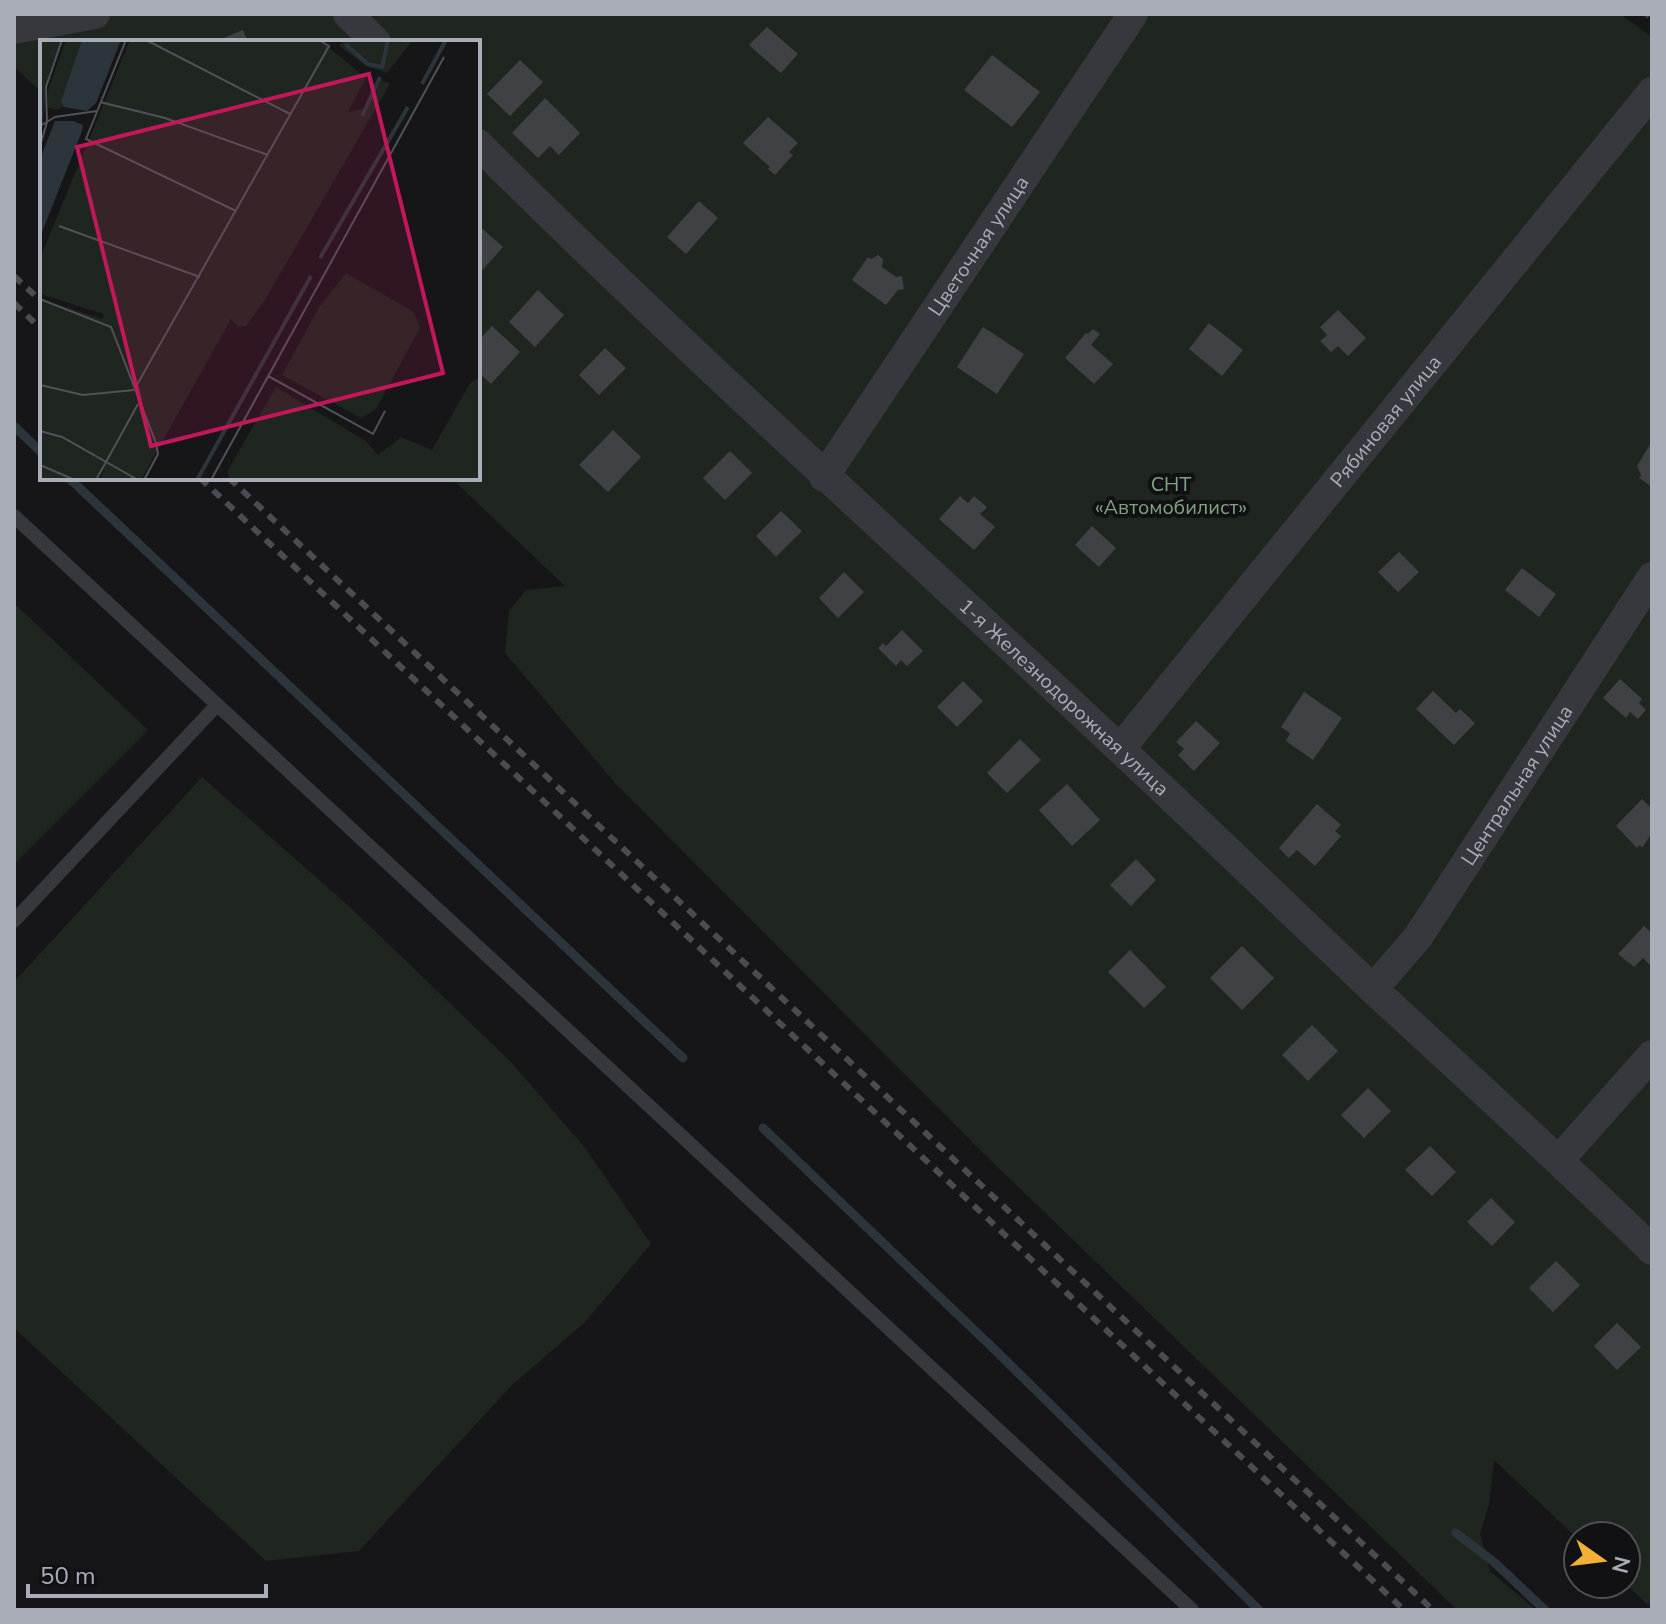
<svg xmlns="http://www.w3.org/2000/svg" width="1666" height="1624" font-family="'Nunito Sans',sans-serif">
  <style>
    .green { fill: #1e261f }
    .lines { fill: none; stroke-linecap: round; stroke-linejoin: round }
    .stream { stroke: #2c353c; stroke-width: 9 }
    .building { fill: #404145 }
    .path { stroke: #3d3f44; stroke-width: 5; stroke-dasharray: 4 6; stroke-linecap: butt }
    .service { stroke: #37383d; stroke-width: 14 }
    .minor { stroke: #37383d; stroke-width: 30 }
    .rail { stroke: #4a4c52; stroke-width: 6; stroke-dasharray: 10 8; stroke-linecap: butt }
    .labels { text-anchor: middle; stroke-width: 8; stroke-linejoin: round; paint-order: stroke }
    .street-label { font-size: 20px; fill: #a8adb8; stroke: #111113 }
    .park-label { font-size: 20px; fill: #7fa381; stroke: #111113 }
    .inset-river { fill: none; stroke: #2c353c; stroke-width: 4 }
    .inset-road { fill: none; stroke: #505258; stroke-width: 2 }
    .view { fill: #c2185b; fill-opacity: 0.15; stroke: #c2185b; stroke-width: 4 }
    .inset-edge { fill: none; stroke: #a8adb8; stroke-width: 4 }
  </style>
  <rect width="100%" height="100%" fill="#161618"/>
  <g class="green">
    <polygon points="14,14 1620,14 1652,37 1652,1602 1648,1605 1626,1584 1626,1536 1578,1536 1578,1539 1494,1460 1489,1504 1480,1534 1490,1571 1536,1610 1457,1610 983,1153 616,784 505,653 509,611 526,590 565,586 451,478 478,478 478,42 42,42 42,93 14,67"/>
    <polygon points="14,603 148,730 14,864"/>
    <polygon points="202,777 349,906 511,1062 586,1149 651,1244 585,1322 512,1385 359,1551 266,1561 14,1328 14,982"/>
  </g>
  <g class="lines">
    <g class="stream">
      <polyline points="14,426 42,453"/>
      <polyline points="69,478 683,1058"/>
      <polyline points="763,1128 994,1349 1259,1610"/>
      <polyline points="1456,1533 1494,1562 1545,1610"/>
    </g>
  </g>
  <g class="building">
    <polygon points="767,27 798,54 781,73 749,45"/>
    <polygon points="243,30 248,42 214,42"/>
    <polygon points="992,55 1040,92 1012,127 964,90"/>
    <polygon points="520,60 543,82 510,116 487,94"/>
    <polygon points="545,98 580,133 559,155 550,146 538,158 512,133"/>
    <polygon points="768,117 798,143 789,152 793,155 775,175 768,169 770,167 743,143"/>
    <polygon points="699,201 718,218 686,254 667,237"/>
    <polygon points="478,225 503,247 478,275"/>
    <polygon points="878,255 883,259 882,267 896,277 902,276 904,289 898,290 886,305 852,280 868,257 871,259"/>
    <polygon points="538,290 564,315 535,347 509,322"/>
    <polygon points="1338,310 1366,338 1348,356 1338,346 1331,352 1320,341 1327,335 1320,327"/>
    <polygon points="1209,323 1243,350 1222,376 1189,349"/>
    <polygon points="492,326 520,352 491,384 478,372 478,341"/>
    <polygon points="983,327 1024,354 997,394 957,367"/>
    <polygon points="1093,329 1100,334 1091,345 1113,364 1094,384 1065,358 1086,333 1088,334"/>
    <polygon points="605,348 626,368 599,395 579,375"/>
    <polygon points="613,430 641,457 608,492 579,465"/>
    <polygon points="1652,441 1652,487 1639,478 1641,475 1637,466"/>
    <polygon points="730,451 752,473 725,500 703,478"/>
    <polygon points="960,496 968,503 974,496 987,507 980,514 995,527 974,550 939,519"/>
    <polygon points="781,511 802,531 776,557 756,536"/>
    <polygon points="1092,526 1116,548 1099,567 1075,545"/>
    <polygon points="1399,552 1419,572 1398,592 1378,572"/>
    <polygon points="1522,568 1556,594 1539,617 1505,590"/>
    <polygon points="844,572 864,592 838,618 819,598"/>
    <polygon points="902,630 923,651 907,666 901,660 896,666 878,648 883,643 886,646"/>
    <polygon points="1620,679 1642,699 1639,703 1646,710 1638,719 1630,712 1626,718 1603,698"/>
    <polygon points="963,681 983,701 957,727 937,707"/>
    <polygon points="1433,691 1456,713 1460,709 1475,723 1454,745 1416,709"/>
    <polygon points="1304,692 1342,718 1313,760 1286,741 1290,733 1281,727"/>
    <polygon points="1196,721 1220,743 1194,771 1178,755 1184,749 1176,742"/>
    <polygon points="1020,739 1041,760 1007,793 987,773"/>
    <polygon points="1067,784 1100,820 1072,846 1039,810"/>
    <polygon points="1642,799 1652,809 1652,833 1642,848 1640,845 1637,848 1616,826"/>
    <polygon points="1317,804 1341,825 1335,831 1341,836 1315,866 1297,850 1289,858 1279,848"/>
    <polygon points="1136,859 1156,880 1131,906 1110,885"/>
    <polygon points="1644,926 1652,933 1652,962 1650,965 1643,958 1634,967 1618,954"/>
    <polygon points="1242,946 1274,978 1242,1010 1210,978"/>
    <polygon points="1130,950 1166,987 1144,1008 1108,972"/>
    <polygon points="1312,1025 1338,1051 1308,1081 1282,1055"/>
    <polygon points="1368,1088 1391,1111 1364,1138 1341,1115"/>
    <polygon points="1430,1146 1456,1172 1432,1196 1405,1170"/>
    <polygon points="1491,1198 1515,1222 1492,1246 1467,1222"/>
    <polygon points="1556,1261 1580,1285 1553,1312 1529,1288"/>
    <polygon points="1617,1323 1641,1347 1617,1370 1594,1346"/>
  </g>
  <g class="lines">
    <polyline class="path" points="1646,14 1652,19"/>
    <g class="service">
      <polyline points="14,516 1192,1610"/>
      <polyline points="14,921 217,705"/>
    </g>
    <g class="minor">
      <polyline points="348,14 376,42"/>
      <polyline points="14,29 95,14"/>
      <path id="s1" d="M 478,144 C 687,352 906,548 1121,750 C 1206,829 1289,910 1374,990 C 1467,1076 1561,1161 1652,1250"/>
      <path id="s2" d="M 824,477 L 1133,14"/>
      <path id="s3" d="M 1120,749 L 1652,92"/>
      <path id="s4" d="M 1373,989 L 1418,937 L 1652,577"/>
      <polyline points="1559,1160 1652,1055"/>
    </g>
    <g class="rail">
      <polyline points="14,276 42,302"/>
      <polyline points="14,303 42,330"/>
      <polyline points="200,478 1404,1610"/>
      <polyline points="229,478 1433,1610"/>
    </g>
  </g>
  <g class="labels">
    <g class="street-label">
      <text dy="7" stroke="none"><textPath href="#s2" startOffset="278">Цветочная улица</textPath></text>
      <text dy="7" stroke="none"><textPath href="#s3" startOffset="422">Рябиновая улица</textPath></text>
      <text dy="7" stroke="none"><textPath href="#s1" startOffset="806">1-я Железнодорожная улица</textPath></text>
      <text dy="7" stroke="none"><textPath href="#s4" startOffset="250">Центральная улица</textPath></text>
    </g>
    <g class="park-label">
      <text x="1171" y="491">СНТ<tspan x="1171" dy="23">«Автомобилист»</tspan></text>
    </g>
  </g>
  <g transform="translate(40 40)">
    <rect width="440" height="440" fill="#161618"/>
    <path d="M 0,0 L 22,0 L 9,33 L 0,106 ZM 26,0 L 42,0 L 21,61 L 24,67 L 17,70 L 8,68 L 8,50 ZM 90,0 L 280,0 L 326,38 L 308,72 L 327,68 L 341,40 L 350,44 L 225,260 L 206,286 L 198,287 L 191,279 L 101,440 L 60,440 L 65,426 L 56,440 L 0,440 L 0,259 L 62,279 L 64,274 L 0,254 L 0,218 ZM 304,0 L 373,0 L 347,33 L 326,26 L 299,6 ZM 306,233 L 374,272 L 380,288 L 336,369 L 321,378 L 242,335 L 279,267 ZM 440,338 L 440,440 L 189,440 L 188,430 L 236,347 L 326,401 L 338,415 L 361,397 L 392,410 L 430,343 Z" fill="#1e261f"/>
    <path d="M 42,0 L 81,0 L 56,63 L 47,71 L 24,67 L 21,61 ZM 15,81 L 33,81 L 43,85 L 42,91 L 0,197 L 0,119 Z" fill="#2c353c"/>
    <path class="inset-river" d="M 305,4 L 328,24 L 342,27 L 348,0M 382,44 L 406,0M 322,76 L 340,37M 280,218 L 368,67M 157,440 L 271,236"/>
    <path class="inset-road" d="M 86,0 L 46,99 L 196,171M 106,0 L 250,74M 60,62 L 125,78 L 228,115M 0,86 L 15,77 L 57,71M 0,106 L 7,82 L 6,47 L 22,0M 19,186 L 160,237M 0,259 L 71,287 L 116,403 L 118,414 L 104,440M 228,336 L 333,394 L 345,371M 0,345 L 43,355 L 94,350M 94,350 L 289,6 L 279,0M 0,391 L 22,397 L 98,440M 0,425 L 35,440M 56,440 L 98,364M 171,440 L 404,17"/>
    <path class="view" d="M 329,34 L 403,333 L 111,406 L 37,107 Z"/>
    <rect width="440" height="440" class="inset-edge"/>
  </g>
  <rect width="1666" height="1624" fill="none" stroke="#a8adb8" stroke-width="32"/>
  <g transform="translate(1602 1560) rotate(104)"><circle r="38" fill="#111113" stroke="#4d4f55" stroke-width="2"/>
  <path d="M0-6L14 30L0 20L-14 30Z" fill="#f2b134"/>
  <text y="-12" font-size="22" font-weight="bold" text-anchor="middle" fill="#a8adb8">N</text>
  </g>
  <path d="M28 1584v12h238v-12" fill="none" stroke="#a8adb8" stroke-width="4"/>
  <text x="40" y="1584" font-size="24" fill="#a8adb8" stroke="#111113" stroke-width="6" paint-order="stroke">50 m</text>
</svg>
